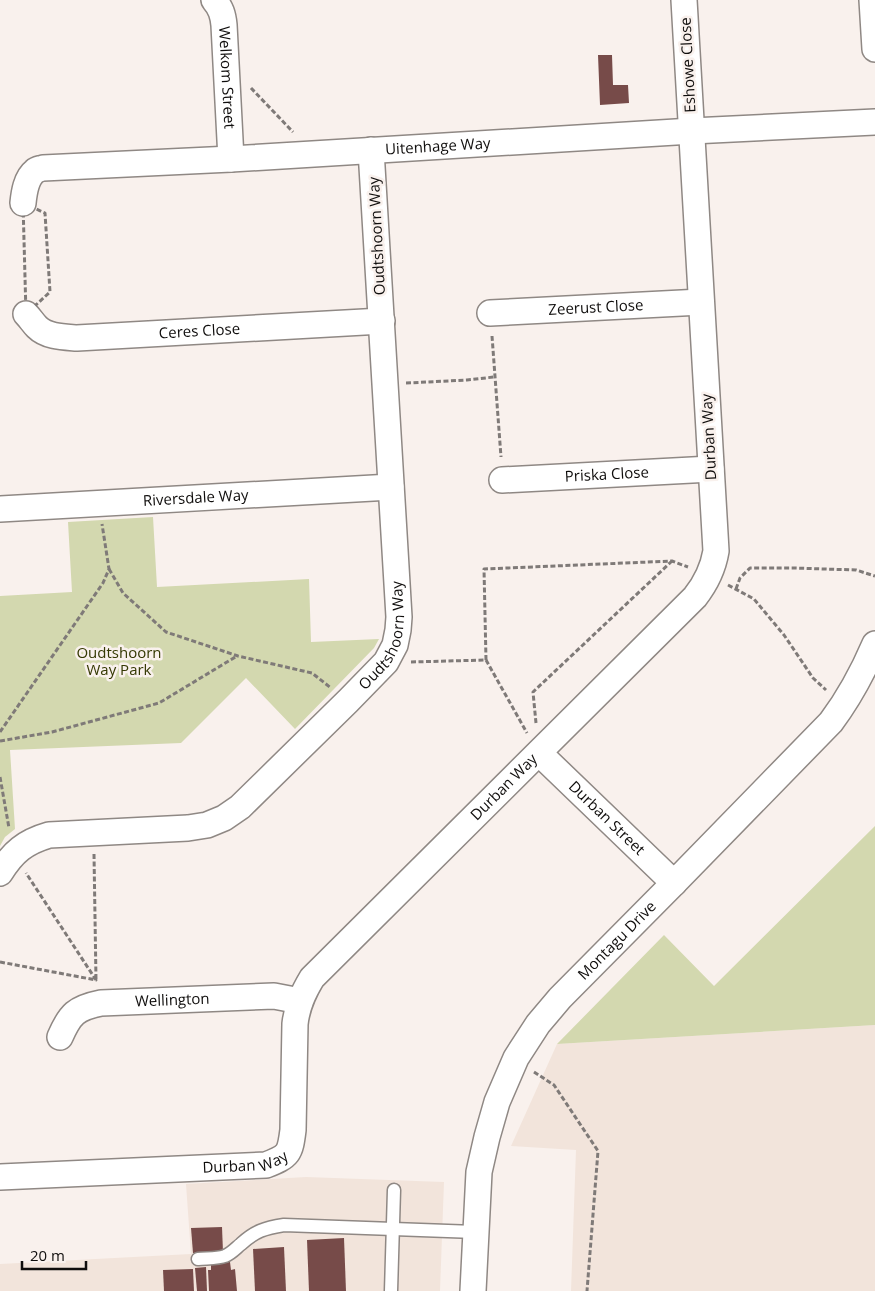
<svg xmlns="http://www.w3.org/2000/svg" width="875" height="1291" font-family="'Open Sans',sans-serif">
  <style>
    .built { fill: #f2e4db }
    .green { fill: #d3d8af }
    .building { fill: #774b49 }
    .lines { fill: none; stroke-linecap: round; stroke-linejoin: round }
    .service-casing { stroke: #8f8884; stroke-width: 15 }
    .minor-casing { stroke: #8f8884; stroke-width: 28 }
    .path { stroke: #7f7a78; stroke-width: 3; stroke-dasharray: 5 2.5; stroke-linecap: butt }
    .service { stroke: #fff; stroke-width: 12 }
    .minor { stroke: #fff; stroke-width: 25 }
    .labels { text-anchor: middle; stroke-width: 5; stroke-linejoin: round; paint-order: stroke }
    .street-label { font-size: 15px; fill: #0f0d0c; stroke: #f9f1ed }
    .park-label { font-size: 15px; fill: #353903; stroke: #f9f1ed }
  </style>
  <rect width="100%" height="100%" fill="#f9f1ed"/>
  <g class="built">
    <polygon points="875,1025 875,1291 571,1291 576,1150 511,1146 557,1044"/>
    <polygon points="306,1177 444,1182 440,1291 0,1291 0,1264 191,1254 186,1184"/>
  </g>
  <g class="green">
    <polygon points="153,517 157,587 309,579 311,642 379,639 374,648 295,729 246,678 181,743 10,750 15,829 5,837 0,846 0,596 72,592 68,522"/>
    <polygon points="875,826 875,1025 557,1044 664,935 714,986"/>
  </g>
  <g class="building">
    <polygon points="598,55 612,55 613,85 628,85 629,103 600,105"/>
    <polygon points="222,1227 223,1252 193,1253 191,1228"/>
    <polygon points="344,1238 346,1291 309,1291 307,1240"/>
    <polygon points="284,1247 286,1291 255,1291 253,1249"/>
    <polygon points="230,1262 231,1270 235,1269 237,1291 209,1291 208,1270 211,1270 211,1263"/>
    <polygon points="206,1267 207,1291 197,1291 195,1268"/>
    <polygon points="193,1269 194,1291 164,1291 163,1270"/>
  </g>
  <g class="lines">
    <g class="service-casing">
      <g id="service">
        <path d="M 198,1259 C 206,1258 217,1259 225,1256 C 232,1253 236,1248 241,1244 C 255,1231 265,1228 284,1225 L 475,1232"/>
        <polyline points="391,1291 394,1190"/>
      </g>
    </g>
    <g class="minor-casing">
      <g id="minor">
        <path id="s1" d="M 214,0 C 221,8 223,15 224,25 L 231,159"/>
        <polyline points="872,0 875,49"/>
        <path id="s2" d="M 23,203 C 24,193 26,178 35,171 C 37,169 40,169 43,168 L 231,159 L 692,131 L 875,122"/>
        <path id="s3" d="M 490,313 L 701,302"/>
        <path id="s4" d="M 26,314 C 30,318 33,323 37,327 C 47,337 64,337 77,338 L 382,321"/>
        <path id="s5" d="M 502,480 L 711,469"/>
        <path id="s6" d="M 0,509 L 391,487"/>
        <path id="s7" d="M 539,753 L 674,883"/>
        <path id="s8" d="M 0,873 C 13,852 25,842 49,835 L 188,828 L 207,825 L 224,818 L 240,807 L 348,701 L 386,662 L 395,645 L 398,630 L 399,617 L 371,150"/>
        <path id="s9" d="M 60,1037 C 70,1014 76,1008 101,1003 L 274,996 L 300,1001"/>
        <path id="s10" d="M 0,1177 L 266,1165 C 289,1156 290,1154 293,1130 L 295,1024 C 297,1006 303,993 312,978 L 695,597 C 706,583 713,569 716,551 L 684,0"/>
        <path id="s11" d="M 473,1291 L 479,1172 L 487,1137 L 497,1102 L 516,1058 L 538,1024 L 560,998 L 674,883 L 831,722 C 849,698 863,672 875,644"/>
      </g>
    </g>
    <g class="path">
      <polyline points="251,88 293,132"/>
      <polygon points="23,203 45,213 50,292 26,314"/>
      <polyline points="492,336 501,457"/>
      <polyline points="406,383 467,380 494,377"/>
      <polyline points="109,569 123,593 166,632 238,656 312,673 331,688"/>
      <polyline points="728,585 754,599 784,635 813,678 826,690"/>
      <polyline points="736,589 740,578 750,568 793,568 856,570 875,576"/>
      <polyline points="486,660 527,733"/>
      <polyline points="411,662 486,660 484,569 672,561 688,567"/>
      <polyline points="536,723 533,692 672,561"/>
      <polyline points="0,732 103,583 109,569 102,524"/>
      <polyline points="0,741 52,732 159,703 222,665 237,656"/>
      <polyline points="0,777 9,828"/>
      <polyline points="94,854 96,980"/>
      <polyline points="0,962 96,980 26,873"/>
      <polyline points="534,1072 554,1085 598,1151 587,1291"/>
    </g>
    <use href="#service" class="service"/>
    <use href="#minor" class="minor"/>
  </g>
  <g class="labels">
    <g class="street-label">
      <text transform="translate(688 65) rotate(-93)" y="5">Eshowe Close</text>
      <text dy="5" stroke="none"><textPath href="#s1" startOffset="80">Welkom Street</textPath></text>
      <text dy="5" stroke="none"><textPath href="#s2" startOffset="439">Uitenhage Way</textPath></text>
      <text transform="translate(377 236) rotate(-93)" y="5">Oudtshoorn Way</text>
      <text dy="5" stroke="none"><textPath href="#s3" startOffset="106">Zeerust Close</textPath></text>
      <text dy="5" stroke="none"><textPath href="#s4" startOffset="182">Ceres Close</textPath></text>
      <text transform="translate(709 437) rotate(-93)" y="5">Durban Way</text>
      <text dy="5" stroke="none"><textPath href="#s5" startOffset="105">Priska Close</textPath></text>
      <text dy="5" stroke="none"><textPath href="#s6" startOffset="196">Riversdale Way</textPath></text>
      <text dy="5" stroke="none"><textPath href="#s8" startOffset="490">Oudtshoorn Way</textPath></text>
      <text dy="5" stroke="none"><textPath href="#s10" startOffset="741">Durban Way</textPath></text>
      <text dy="5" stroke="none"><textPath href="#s7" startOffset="94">Durban Street</textPath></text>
      <text dy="5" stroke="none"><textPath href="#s11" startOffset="395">Montagu Drive</textPath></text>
      <text dy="5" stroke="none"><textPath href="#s9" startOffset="128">Wellington</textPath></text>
      <text dy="5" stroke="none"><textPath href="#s10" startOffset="246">Durban Way</textPath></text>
    </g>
    <g class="park-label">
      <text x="119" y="658">Oudtshoorn<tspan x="119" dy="17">Way Park</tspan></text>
    </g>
  </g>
  <path d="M22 1261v8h64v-8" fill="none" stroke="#0f0d0c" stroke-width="2.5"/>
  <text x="30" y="1261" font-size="15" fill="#0f0d0c" stroke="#f9f1ed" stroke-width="4" paint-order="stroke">20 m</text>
</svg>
